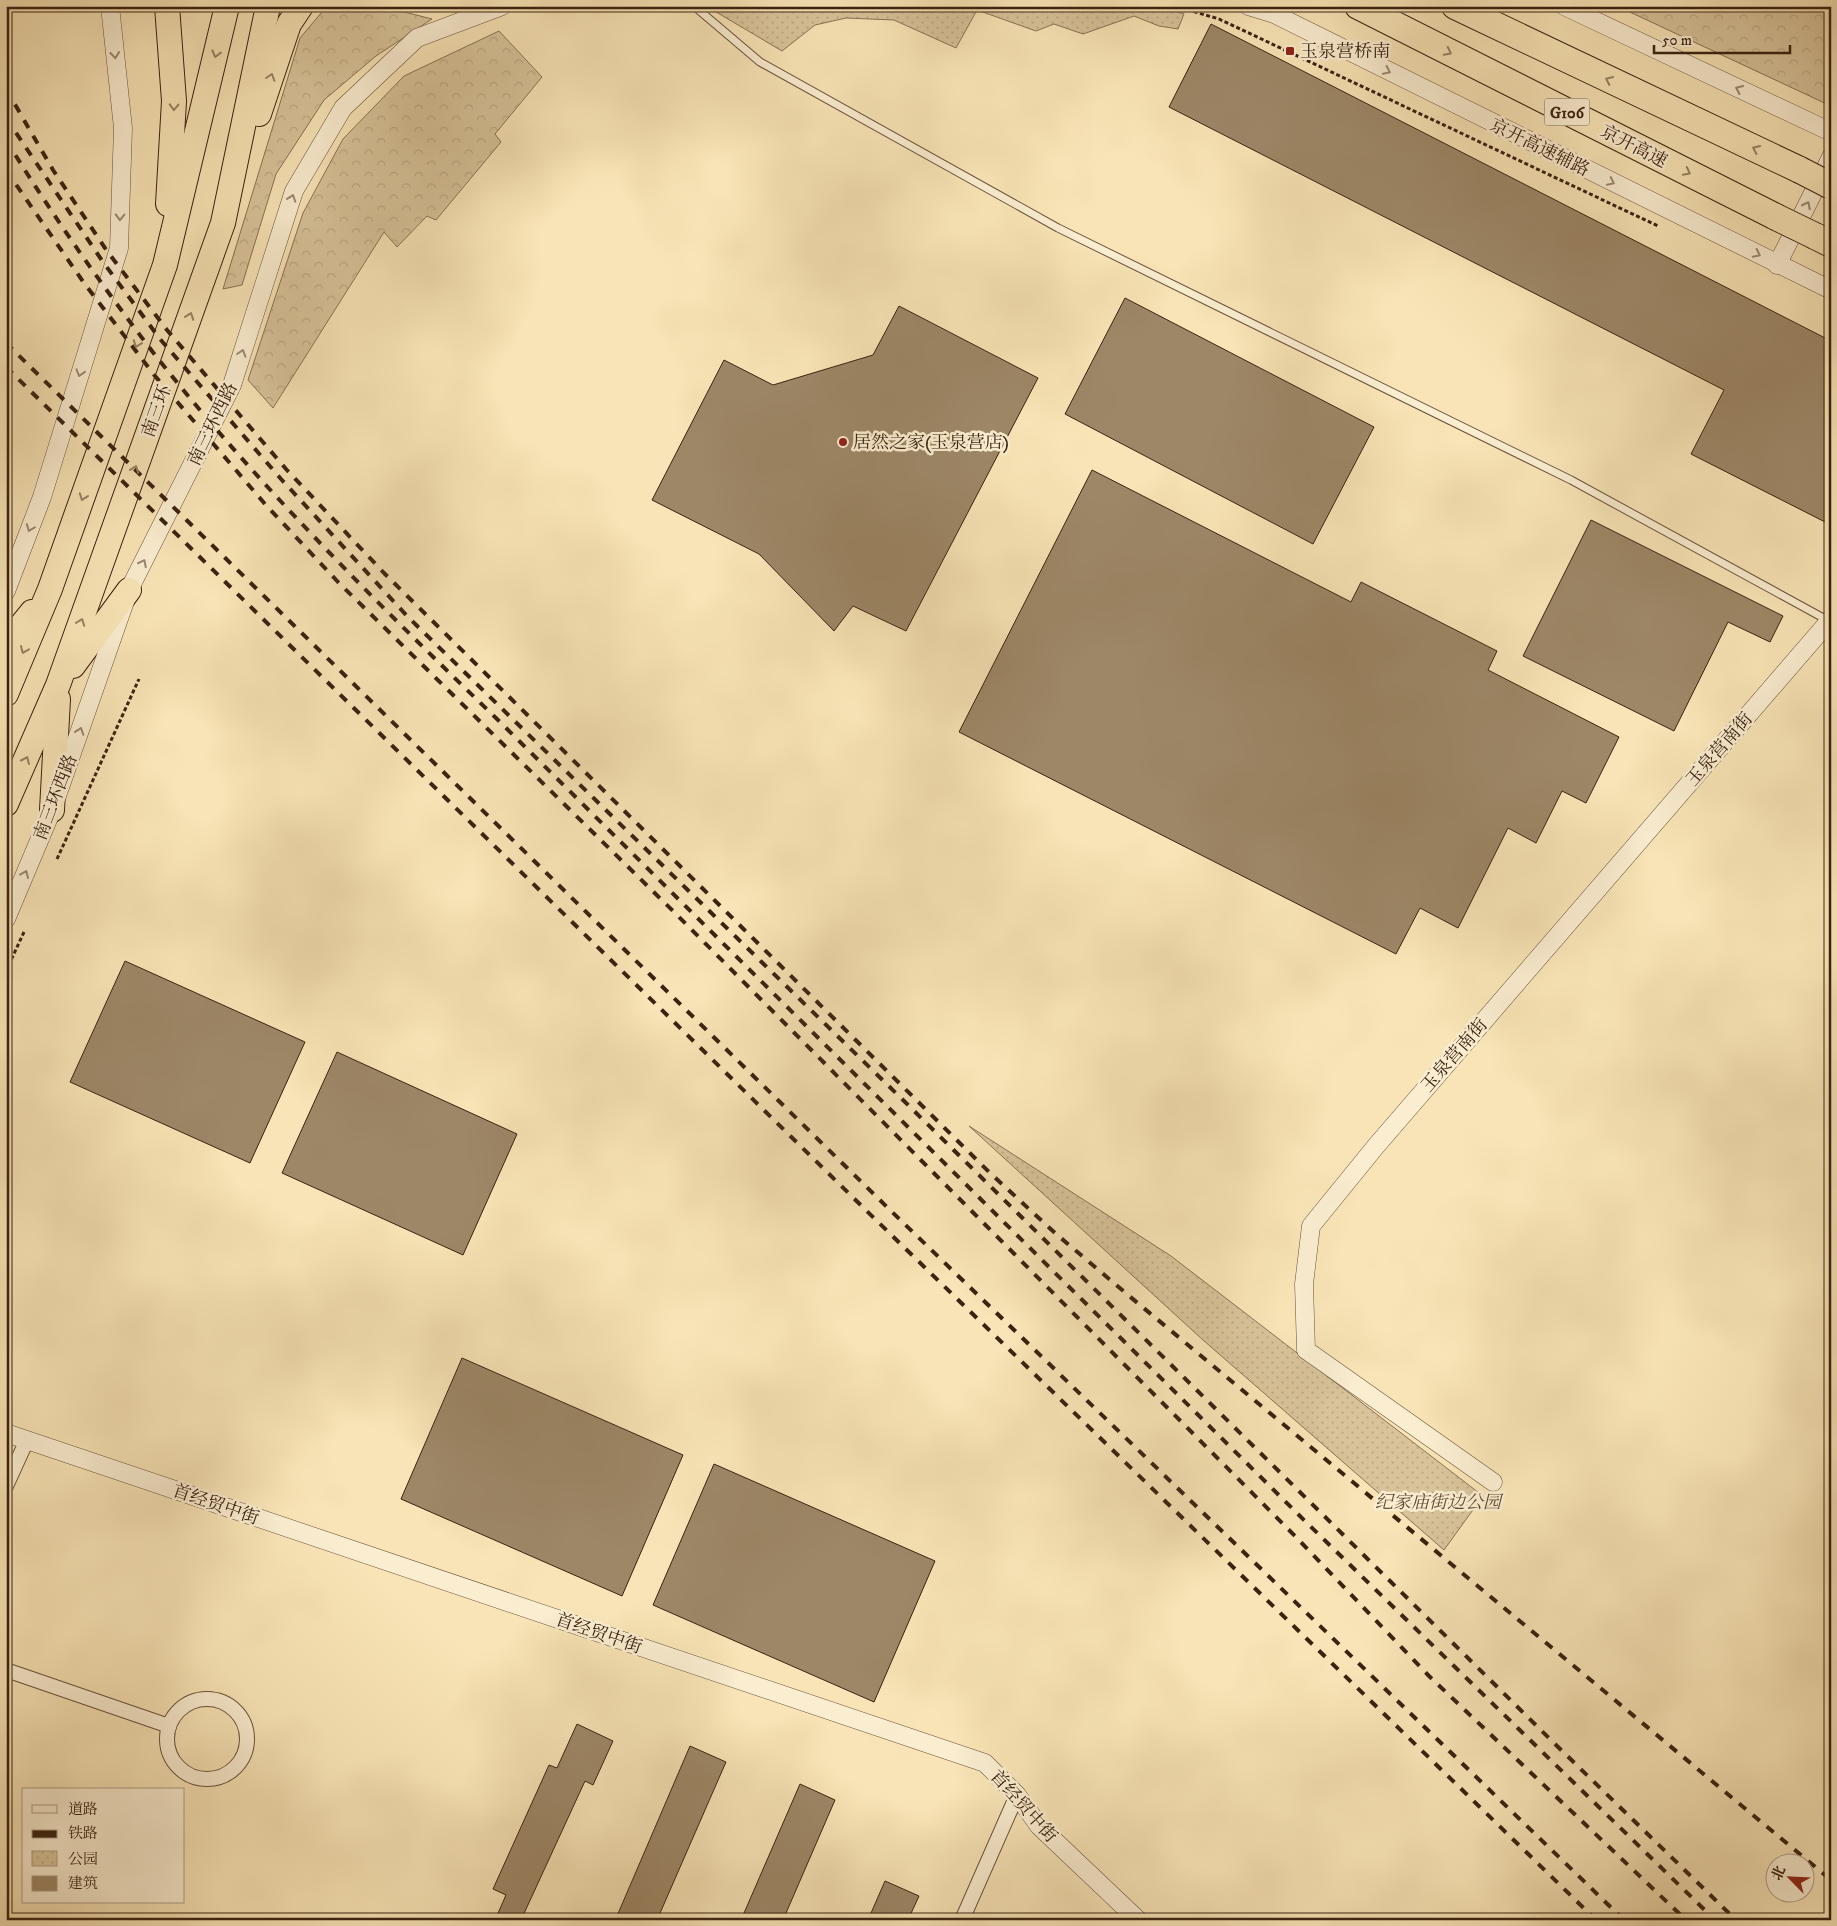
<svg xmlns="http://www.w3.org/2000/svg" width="1837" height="1926" font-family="'IM FELL DW Pica','Noto Serif SC',serif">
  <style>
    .forest { fill: url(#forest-crowns); stroke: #897256 }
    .park { fill: url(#park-dots); stroke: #897256 }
    .building { fill: #9d8767; stroke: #3a2211 }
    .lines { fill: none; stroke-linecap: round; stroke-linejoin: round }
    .service-casing { stroke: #6a523a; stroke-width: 9 }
    .minor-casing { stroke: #6a523a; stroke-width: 16 }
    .tertiary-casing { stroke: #6a523a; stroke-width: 19 }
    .trunk-casing { stroke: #3a2211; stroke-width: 26 }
    .motorway-casing { stroke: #3a2211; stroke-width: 28 }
    .path { stroke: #3a2211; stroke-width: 3; stroke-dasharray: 4 2.5; stroke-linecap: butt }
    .service { stroke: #faedd0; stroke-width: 7 }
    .minor { stroke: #faedd0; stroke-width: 14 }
    .tertiary { stroke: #faedd0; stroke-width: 18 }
    .trunk { stroke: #f8e4b6; stroke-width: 24 }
    .motorway { stroke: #f8e4b6; stroke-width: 26 }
    .rail { stroke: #3a2211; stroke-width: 4; stroke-dasharray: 9 9; stroke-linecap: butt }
    .motorway-bridge-casing { stroke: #3a2211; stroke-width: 28; stroke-linecap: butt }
    .motorway-bridge { stroke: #f8e4b6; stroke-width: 26 }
    .oneway { stroke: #998364 }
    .oneway2 { stroke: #9a8870 }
    .poi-dot { fill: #8f2418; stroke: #faedd0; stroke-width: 2 }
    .labels { text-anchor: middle; stroke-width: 5; stroke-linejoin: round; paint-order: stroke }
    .shield { fill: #faedd0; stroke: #745f4a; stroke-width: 1 }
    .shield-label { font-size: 16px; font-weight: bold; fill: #3a2211 }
    .poi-label { font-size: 18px; fill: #3a2211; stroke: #faedd0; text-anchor: start }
    .street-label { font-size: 18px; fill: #3a2211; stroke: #faedd0 }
    .park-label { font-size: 18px; font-style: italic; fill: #624a33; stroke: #faedd0 }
  </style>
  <defs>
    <pattern id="forest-crowns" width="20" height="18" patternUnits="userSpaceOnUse" patternTransform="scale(1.25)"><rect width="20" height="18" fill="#d8c39a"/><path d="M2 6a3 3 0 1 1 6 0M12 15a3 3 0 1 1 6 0" fill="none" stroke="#baa784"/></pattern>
    <pattern id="park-dots" width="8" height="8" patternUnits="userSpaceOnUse" patternTransform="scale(1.25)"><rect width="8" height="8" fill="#d8c39a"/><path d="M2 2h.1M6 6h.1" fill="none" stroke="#baa784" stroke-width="1.8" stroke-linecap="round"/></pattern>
  </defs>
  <rect width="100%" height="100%" fill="#f8e4b6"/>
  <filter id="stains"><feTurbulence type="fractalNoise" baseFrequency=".004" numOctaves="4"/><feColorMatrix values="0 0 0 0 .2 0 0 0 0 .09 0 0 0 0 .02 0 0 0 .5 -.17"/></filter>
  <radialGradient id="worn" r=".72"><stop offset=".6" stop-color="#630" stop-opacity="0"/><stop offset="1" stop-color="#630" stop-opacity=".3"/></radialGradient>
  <g class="forest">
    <polygon points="327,6 381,6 432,19 376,56 324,100 276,174 242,285 223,289 300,38"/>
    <polygon points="1617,6 1831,6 1831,106"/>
    <polygon points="499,31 542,77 495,134 501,142 436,220 427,216 397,247 384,232 273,408 248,380 303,213 343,139 404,76"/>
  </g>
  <g class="park">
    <polygon points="706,6 1158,6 1184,14 1178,29 1159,26 1134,16 1083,34 1054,24 1036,31 977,10 956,48 894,20 846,18 815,25 782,51"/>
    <polygon points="969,1126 1171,1256 1483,1496 1444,1550 1203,1340"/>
  </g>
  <g class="building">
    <polygon points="1211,24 1831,341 1831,525 1691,454 1724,390 1169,107"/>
    <polygon points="1125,298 1374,427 1313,544 1065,414"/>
    <polygon points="899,306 1038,378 906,631 853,606 834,631 759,554 652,500 724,360 773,385 873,355"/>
    <polygon points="1092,470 1351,602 1361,582 1497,651 1488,670 1619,737 1586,803 1562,791 1536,843 1508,828 1458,928 1420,908 1396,954 959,732"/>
    <polygon points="1591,520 1783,616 1770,642 1728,622 1674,731 1523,656"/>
    <polygon points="125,961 305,1042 250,1163 70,1082"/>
    <polygon points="337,1052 517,1134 463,1255 282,1173"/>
    <polygon points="462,1358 683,1455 622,1596 401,1499"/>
    <polygon points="714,1464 935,1561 874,1702 653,1605"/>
    <polygon points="577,1724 613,1741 593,1785 585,1781 521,1920 495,1920 506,1895 493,1889 549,1765 557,1768"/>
    <polygon points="690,1746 726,1762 657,1920 624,1920 617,1916"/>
    <polygon points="800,1784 835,1800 783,1920 741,1920"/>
    <polygon points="885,1881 919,1896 908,1920 868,1920"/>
  </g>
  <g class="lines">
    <g class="service-casing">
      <polyline id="service" points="694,6 760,62 1058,228 1571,480 1829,621"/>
    </g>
    <g class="minor-casing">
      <g id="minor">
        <polyline points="6,1486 27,1440"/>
        <polyline points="6,1670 169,1726"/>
        <circle cx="207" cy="1739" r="40"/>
        <polyline points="962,1920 1017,1795"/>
      </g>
    </g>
    <g class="tertiary-casing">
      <g id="tertiary">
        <polyline points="1248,6 1274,14 1831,290"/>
        <polyline points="1564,6 1831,132"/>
        <polyline points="1777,265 1831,157"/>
        <polyline points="6,591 42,497 119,248 123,128 110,6"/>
        <polyline points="6,919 52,810 129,590 232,385 294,191 343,108 417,38 502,6"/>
        <polyline points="6,1433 985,1763 1017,1795 1039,1826 1138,1920"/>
        <polyline points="1493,1482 1306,1350 1304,1284 1311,1226 1376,1146 1831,619"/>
      </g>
    </g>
    <g class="trunk-casing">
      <g id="trunk">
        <polyline points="167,6 174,101 168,204"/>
        <polyline points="259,114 289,24 301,6"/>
        <polyline points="6,644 32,612"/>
        <polyline points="73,666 129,590"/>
        <polyline points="6,694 50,589 165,265 227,6"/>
        <polyline points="6,804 58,685 223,223 268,6"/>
        <polyline points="52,810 58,699"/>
      </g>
    </g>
    <g class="motorway-casing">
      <g id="motorway">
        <polyline points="1358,6 1776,217"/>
        <polyline points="1455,6 1800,170"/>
        <polyline points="1815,236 1831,244"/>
      </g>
    </g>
    <g class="path">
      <polyline points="1175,6 1219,19 1658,226"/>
      <polyline points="57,859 139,679"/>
      <polyline points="6,971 24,932"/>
    </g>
    <use href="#service" class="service"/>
    <use href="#minor" class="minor"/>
    <use href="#tertiary" class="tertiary"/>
    <use href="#trunk" class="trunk"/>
    <use href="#motorway" class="motorway"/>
    <g class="rail">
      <polyline points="6,89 53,170 107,251 167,330 286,469 384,573 989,1172 1055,1233 1128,1295 1831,1880"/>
      <polyline points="6,118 103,262 160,339 281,479 408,617 902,1099 1555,1744 1736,1920"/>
      <path d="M 6,140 C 51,213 100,283 152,351 C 256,484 377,603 498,720 L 1307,1523 L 1715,1920"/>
      <polyline points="6,170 84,283 155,376 265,504 338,582 673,911 1295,1536 1429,1676 1686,1920"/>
      <polyline points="6,343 889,1209 1624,1920"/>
      <polyline points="6,367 877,1221 1596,1920"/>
    </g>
    <g class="motorway-bridge-casing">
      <g id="motorway-bridge">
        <polyline points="1800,170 1831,186"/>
        <polyline points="1776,217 1815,236"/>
      </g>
    </g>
    <use href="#motorway-bridge" class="motorway-bridge"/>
  </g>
  <defs><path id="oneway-chevron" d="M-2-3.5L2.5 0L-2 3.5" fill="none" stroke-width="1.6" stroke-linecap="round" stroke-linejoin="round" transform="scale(1.25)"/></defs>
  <g class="oneway">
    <use href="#oneway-chevron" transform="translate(1448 52) rotate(27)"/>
    <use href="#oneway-chevron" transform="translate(216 54) rotate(104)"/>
    <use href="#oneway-chevron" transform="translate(271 77) rotate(-72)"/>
    <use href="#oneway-chevron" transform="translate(1609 80) rotate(-155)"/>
    <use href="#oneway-chevron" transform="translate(174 107) rotate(92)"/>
    <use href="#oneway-chevron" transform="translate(1756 149) rotate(-155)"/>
    <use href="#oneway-chevron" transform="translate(1687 172) rotate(27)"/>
    <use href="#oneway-chevron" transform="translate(190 316) rotate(-70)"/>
    <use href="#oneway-chevron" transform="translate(137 344) rotate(110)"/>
    <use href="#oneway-chevron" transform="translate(135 469) rotate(-70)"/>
    <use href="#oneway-chevron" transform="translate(83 497) rotate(110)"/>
    <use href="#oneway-chevron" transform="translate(81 622) rotate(-70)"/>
    <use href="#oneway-chevron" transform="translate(24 650) rotate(113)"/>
    <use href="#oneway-chevron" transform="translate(26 760) rotate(-66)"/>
  </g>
  <g class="oneway2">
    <use href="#oneway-chevron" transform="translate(115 55) rotate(84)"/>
    <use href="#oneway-chevron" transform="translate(1387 71) rotate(26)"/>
    <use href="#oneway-chevron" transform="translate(1739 89) rotate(-155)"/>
    <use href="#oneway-chevron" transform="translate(1611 182) rotate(26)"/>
    <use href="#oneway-chevron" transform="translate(292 198) rotate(-71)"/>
    <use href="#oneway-chevron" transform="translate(1807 205) rotate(-63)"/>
    <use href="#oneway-chevron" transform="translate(120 217) rotate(92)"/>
    <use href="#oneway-chevron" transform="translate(1757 254) rotate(26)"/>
    <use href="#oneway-chevron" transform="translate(242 353) rotate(-72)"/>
    <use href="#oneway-chevron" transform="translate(80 373) rotate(107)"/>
    <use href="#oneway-chevron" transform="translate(30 528) rotate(111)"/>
    <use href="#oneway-chevron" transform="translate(143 563) rotate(-63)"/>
    <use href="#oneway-chevron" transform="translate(80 731) rotate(-71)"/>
    <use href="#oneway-chevron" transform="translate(25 874) rotate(-67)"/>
  </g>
  <g class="poi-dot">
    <rect x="1285" y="46" width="10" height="10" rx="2.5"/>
    <circle cx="843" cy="442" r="5"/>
  </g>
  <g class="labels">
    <rect class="shield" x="1544.5" y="98.5" width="45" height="27" rx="4"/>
    <g class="shield-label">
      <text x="1567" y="118">G106</text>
    </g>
    <g class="poi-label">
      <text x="1300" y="57">玉泉营桥南</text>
      <text x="853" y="448">居然之家(玉泉营店)</text>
    </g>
    <g class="street-label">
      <text transform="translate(1634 146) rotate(27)" y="6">京开高速</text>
      <text transform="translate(1540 147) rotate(26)" y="6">京开高速辅路</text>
      <text transform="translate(156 411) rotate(-70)" y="6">南三环</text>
      <text transform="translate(212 424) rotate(-64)" y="6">南三环西路</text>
      <text transform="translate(1719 749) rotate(-49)" y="6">玉泉营南街</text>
      <text transform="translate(55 797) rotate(-69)" y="6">南三环西路</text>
      <text transform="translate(1454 1055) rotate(-49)" y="6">玉泉营南街</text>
      <text transform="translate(216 1504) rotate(19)" y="6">首经贸中街</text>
      <text transform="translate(599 1633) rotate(19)" y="6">首经贸中街</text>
      <text transform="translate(1024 1806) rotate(48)" y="6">首经贸中街</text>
    </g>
    <g class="park-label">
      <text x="1438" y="1508">纪家庙街边公园</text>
    </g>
  </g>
  <rect width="1837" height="1926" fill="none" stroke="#f8e4b6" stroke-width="25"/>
  <rect x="8" y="8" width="1822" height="1911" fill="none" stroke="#3a2211" stroke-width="2.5"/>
  <rect x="12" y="12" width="1812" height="1901" fill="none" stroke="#3a2211"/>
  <rect x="22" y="1788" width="162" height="115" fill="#faedd0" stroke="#ad9c84"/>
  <rect x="32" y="1805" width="25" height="8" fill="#faedd0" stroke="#ad9c84"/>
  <text x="68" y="1814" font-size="15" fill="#3a2211">道路</text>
  <rect x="32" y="1830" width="25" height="8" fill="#3a2211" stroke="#ad9c84"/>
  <text x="68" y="1838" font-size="15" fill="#3a2211">铁路</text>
  <rect x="32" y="1851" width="25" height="15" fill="url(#park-dots)" stroke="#ad9c84"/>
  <text x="68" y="1864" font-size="15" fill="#3a2211">公园</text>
  <rect x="32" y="1876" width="25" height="15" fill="#9d8767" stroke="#ad9c84"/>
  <text x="68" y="1888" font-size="15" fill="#3a2211">建筑</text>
  <g transform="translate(1790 1878) rotate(294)"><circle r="24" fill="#faedd0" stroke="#ad9c84"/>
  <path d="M0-4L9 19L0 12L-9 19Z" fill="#8f2418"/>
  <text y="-8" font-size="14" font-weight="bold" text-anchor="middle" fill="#3a2211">北</text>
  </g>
  <path d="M1654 45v8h136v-8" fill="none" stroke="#3a2211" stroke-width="2.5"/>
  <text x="1662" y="45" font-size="15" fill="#3a2211" stroke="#faedd0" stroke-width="4" paint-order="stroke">50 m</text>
  <rect width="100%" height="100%" filter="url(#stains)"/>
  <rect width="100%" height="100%" fill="url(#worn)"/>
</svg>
